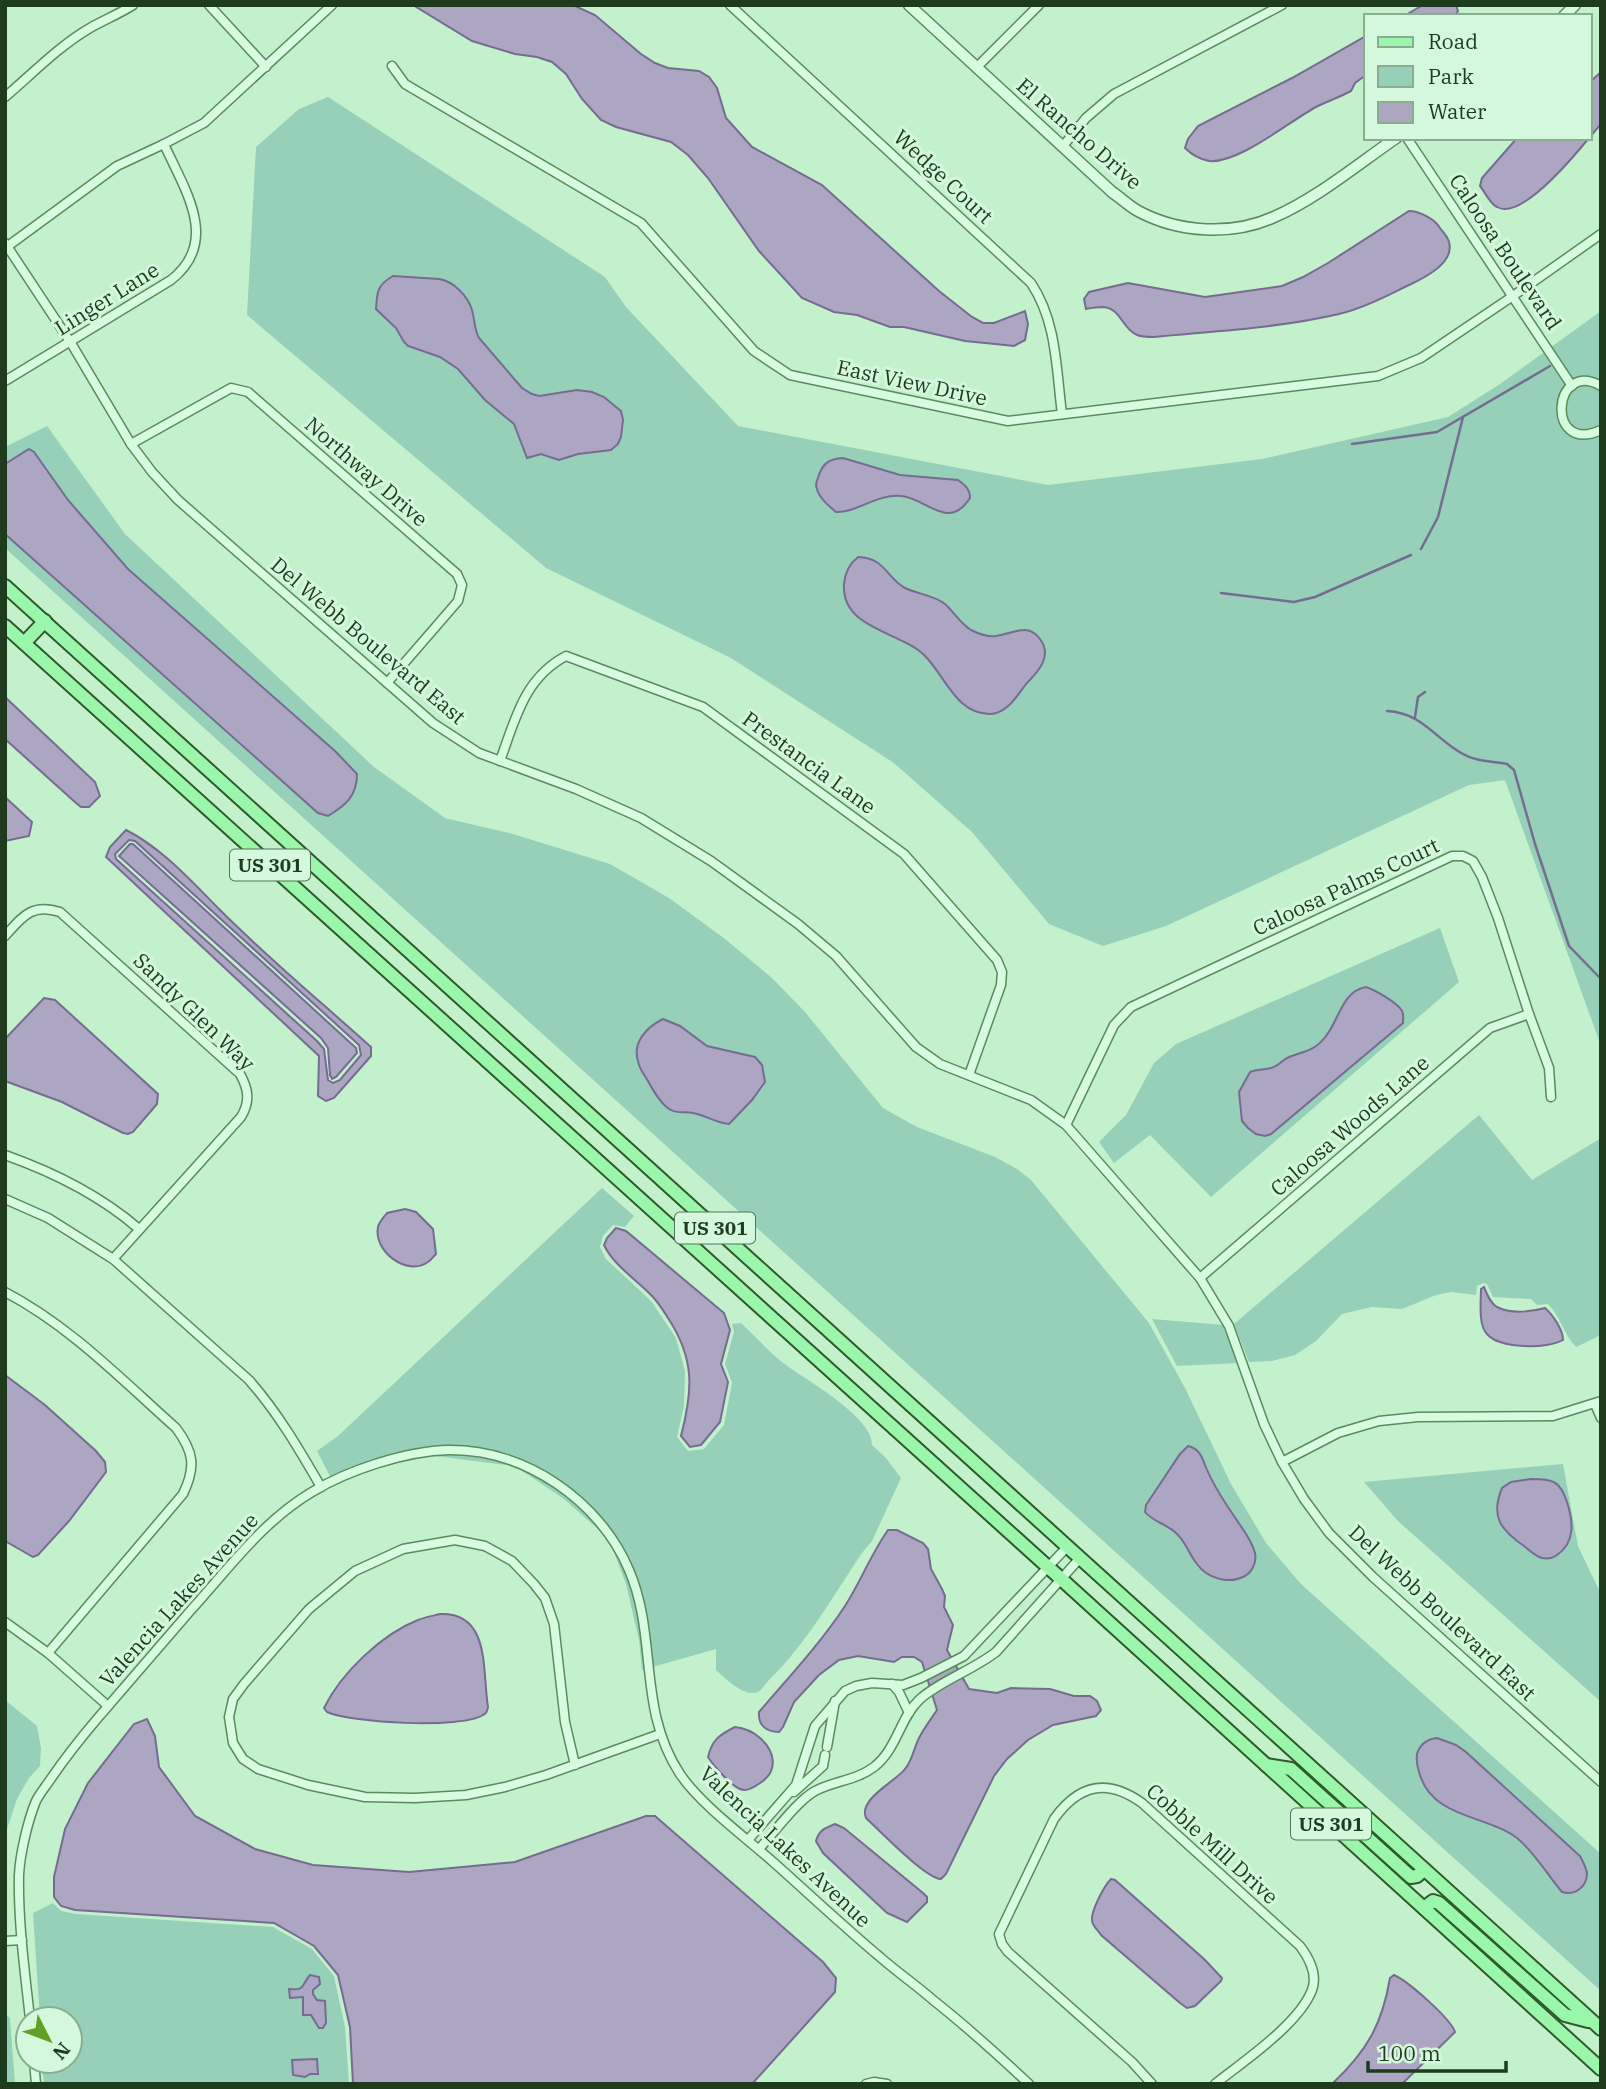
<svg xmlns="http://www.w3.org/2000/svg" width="1606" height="2089" font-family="'IBM Plex Serif',serif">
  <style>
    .green { fill: #96d0b9 }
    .water { fill: #aca6c3; stroke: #756c92; stroke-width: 2; fill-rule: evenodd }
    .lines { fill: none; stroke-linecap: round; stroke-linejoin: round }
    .stream { stroke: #756c92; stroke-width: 2.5 }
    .minor-casing { stroke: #598c5a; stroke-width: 11 }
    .tertiary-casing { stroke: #598c5a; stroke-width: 13 }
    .primary-casing { stroke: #2f5a2d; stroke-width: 16 }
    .minor { stroke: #d7fbde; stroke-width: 8 }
    .tertiary { stroke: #d7fbde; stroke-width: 10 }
    .primary { stroke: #99f6aa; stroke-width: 12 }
    .labels { text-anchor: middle; stroke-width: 6; stroke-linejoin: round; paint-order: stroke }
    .shield { fill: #d4f8db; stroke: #557457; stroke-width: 2 }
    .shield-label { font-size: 19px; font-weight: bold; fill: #1e3b1e }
    .street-label { font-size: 21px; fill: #1e3b1e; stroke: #d4f8db }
  </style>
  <rect width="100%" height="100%" fill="#c3f1cc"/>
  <g class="green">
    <polygon points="328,97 605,277 626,307 738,426 1048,485 1262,459 1448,417 1500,384 1601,311 1601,1046 1505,780 1469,785 1166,926 1103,946 1049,924 972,832 894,763 731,658 546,568 247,315 256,147 299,109"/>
    <polygon points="47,426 125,534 374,767 445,818 513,834 610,864 669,898 725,939 772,978 805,1012 883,1108 917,1127 995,1157 1017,1169 1031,1180 1149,1323 1185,1388 1231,1484 1266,1543 1301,1584 1601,1854 1601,1991 5,548 5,447"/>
    <polygon points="1440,928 1459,982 1211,1197 1150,1135 1114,1163 1099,1142 1126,1115 1154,1063 1176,1044"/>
    <path d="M 1479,1115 L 1532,1180 L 1601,1138 L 1601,1335 L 1576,1347 C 1564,1335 1561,1317 1548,1304 L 1537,1305 L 1531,1299 L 1493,1297 L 1487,1284 L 1483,1283 L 1477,1286 L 1476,1295 L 1451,1292 L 1436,1295 L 1402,1309 L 1372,1307 L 1342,1314 L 1316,1341 L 1295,1355 L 1272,1361 L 1249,1362 L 1234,1324 Z"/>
    <path d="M 602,1188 L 634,1216 L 625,1227 L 613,1225 L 603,1236 L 600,1247 L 606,1259 L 651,1301 L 676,1338 L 685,1371 L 684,1406 L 677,1437 L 688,1451 L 704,1449 L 724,1425 L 732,1383 L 725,1364 L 734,1332 L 732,1324 L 741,1323 C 756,1337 770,1353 786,1365 C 806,1380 873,1417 872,1445 L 886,1458 L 901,1478 L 872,1541 L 862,1553 C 833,1596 807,1643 769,1680 C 766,1683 762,1690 758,1692 C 745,1698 725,1678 716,1670 L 716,1649 L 642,1670 L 639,1640 L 626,1584 L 609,1539 L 564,1499 L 515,1466 L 435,1456 L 368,1467 L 334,1484 L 317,1451 L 338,1436 Z"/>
    <polygon points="1152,1319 1223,1325 1238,1363 1177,1366"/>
    <polygon points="1563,1464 1578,1546 1598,1588 1601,1589 1601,1702 1398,1521 1364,1482"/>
    <polygon points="5,1700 37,1726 41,1748 40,1766 29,1778 17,1799 5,1835"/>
    <polygon points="53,1903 61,1911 76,1914 273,1927 312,1949 334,1976 345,2027 349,2084 44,2084 42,2061 70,2061 70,2019 40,2019 33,1913"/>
    <polygon points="5,2014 10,2018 15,2084 5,2084"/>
  </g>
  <g class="water">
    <polygon points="413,5 573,5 595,15 641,54 655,63 668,68 699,71 709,77 717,88 726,118 752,147 822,185 939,291 972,317 983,323 994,323 1025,311 1028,324 1025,340 1014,346 995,344 965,341 904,327 890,327 857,315 834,312 802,298 759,251 708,178 688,155 671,142 616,127 601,120 582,99 566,74 552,62 537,57 515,54 472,41"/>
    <polygon points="1423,5 1456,5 1458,11 1454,16 1404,16"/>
    <path d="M 1366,36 L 1366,75 L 1355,83 L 1351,91 C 1340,97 1328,101 1316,107 C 1290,121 1238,164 1209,161 C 1199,159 1192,155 1185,148 L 1188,139 L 1198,126 L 1292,78 Z"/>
    <polygon points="1601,72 1601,124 1590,137 1590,82"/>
    <path d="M 1517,138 L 1589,138 C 1575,155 1521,221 1497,207 C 1490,204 1485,192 1480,186 L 1482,178 Z"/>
    <path d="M 1409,211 C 1419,211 1435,219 1440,228 C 1443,232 1448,237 1449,242 C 1455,263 1424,278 1409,285 C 1386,296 1364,308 1339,314 C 1279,328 1215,331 1154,337 C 1148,337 1142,337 1137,335 C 1122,329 1121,308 1103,307 C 1098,307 1091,308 1086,309 L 1084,299 L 1089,292 L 1128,283 L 1205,297 L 1282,286 L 1303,277 L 1328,263 Z"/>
    <path d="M 393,276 L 439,279 C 453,281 468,296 472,310 C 475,320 474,329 479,338 L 522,388 L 532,394 L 539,396 L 577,390 L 592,392 L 604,397 L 621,411 L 623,420 L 621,437 L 618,444 L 611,450 L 578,454 L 559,460 L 541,454 L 527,458 L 514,424 L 485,400 L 458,369 L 440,357 L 408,346 L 404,342 L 396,328 L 376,309 C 377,292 377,285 393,276 Z"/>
    <path d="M 29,449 L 34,452 L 68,500 L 128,569 L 335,751 L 357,774 C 357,796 346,805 328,816 L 318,813 L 5,534 L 5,464 Z"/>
    <path d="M 843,458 L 900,475 L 958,480 C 965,485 970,489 970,498 C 948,532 927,498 901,496 C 876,494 856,513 836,512 C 829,506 819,498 817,489 C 815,485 816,482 818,478 C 822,464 828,459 843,458 Z"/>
    <path d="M 858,557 C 886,558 886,578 905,588 C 917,594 934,595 945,604 C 954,612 960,623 971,630 C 979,634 988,637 996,636 C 1012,634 1028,622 1040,639 C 1053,656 1038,672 1026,684 C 1017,696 1007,713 991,714 C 957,715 946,678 926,657 C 902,631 841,630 844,584 C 845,572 849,564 858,557 Z"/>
    <polygon points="5,697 95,782 100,796 89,807 81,807 76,803 5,739"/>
    <polygon points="5,797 32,822 29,836 5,841"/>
    <path d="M 126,830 C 162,848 192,882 220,910 C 268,958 321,1002 371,1047 L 371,1056 L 334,1098 L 326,1101 L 318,1096 L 319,1056 L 106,857 L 110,847 ZM 129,840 L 135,841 L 359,1045 L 361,1055 L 340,1080 L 333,1083 L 328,1080 L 324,1049 L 317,1041 L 116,859 L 115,854 Z"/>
    <polygon points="130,844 133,844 356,1048 357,1053 336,1077 332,1079 330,1075 328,1048 321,1038 119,856"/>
    <path d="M 1366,987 C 1375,990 1398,1003 1402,1011 C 1404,1015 1403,1018 1403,1023 L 1271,1134 L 1265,1136 L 1256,1134 L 1248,1128 L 1242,1121 L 1239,1092 L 1250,1072 C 1257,1069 1264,1070 1271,1068 C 1279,1066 1282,1060 1289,1057 C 1304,1051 1315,1051 1326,1036 C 1339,1020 1342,991 1366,987 Z"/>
    <polygon points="44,998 55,1000 158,1094 157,1104 133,1132 128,1134 123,1133 62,1102 5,1081 5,1039"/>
    <path d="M 663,1019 L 680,1026 L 707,1046 L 755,1057 L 762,1065 L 765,1082 L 752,1100 L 729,1124 C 716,1123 705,1115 693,1113 C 685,1111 678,1114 671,1110 C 661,1105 653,1090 648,1081 C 644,1074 639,1069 638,1061 C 632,1042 647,1027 663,1019 Z"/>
    <path d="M 405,1209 L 416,1212 L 433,1229 L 436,1254 C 433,1257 431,1260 428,1262 C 407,1277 373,1251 378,1227 C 379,1222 384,1217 387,1213 Z"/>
    <path d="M 616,1228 L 626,1231 L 724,1313 L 730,1330 L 721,1364 L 728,1382 L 720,1422 L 701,1445 L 690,1447 L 681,1436 C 693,1390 695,1359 668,1318 C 663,1310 658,1302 652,1296 C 636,1279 614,1266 604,1245 L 607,1238 Z"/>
    <path d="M 1484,1287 C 1487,1294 1490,1303 1497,1307 C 1510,1314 1531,1312 1545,1308 C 1553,1315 1563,1330 1563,1340 C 1547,1349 1500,1349 1487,1334 C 1478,1325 1481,1301 1481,1289 Z"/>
    <polygon points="5,1375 45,1405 96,1451 105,1462 106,1472 69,1521 38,1555 33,1557 5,1541"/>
    <path d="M 1188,1446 C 1198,1448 1202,1456 1205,1465 C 1212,1483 1223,1500 1234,1516 C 1241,1527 1252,1540 1255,1553 C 1257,1562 1252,1572 1245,1576 C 1228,1585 1207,1578 1197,1564 C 1189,1554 1186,1542 1176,1533 C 1167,1524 1153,1522 1145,1512 L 1146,1505 L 1180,1454 Z"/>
    <path d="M 1531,1479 C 1552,1479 1560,1480 1567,1502 C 1573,1521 1576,1542 1557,1555 C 1553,1558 1547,1559 1542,1558 C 1535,1556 1529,1550 1524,1546 C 1501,1530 1490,1517 1502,1488 L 1511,1482 Z"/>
    <path d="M 888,1530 L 897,1530 L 923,1543 L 928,1549 L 931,1569 L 942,1589 L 945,1596 L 944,1607 L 953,1625 L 947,1650 L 969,1689 L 997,1693 L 1011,1688 L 1050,1689 L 1074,1696 L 1090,1696 L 1097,1701 L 1101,1710 L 1096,1716 L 1053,1725 L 1028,1740 L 1007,1759 L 994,1776 L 946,1874 L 941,1879 C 925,1878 880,1831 866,1818 C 858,1799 895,1782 905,1769 C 912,1761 914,1748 919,1738 C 924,1728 931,1719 937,1710 L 922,1662 L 914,1657 L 902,1657 L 894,1662 L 858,1656 L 839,1660 L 819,1675 L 794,1702 L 783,1727 L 779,1732 C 766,1732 758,1725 759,1712 C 789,1677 820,1644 845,1606 C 861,1581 871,1554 888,1530 Z"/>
    <path d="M 440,1614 C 491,1612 482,1671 488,1707 C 487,1711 487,1713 483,1715 C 462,1729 351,1723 327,1712 L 324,1708 C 341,1673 382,1634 418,1620 C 425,1617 433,1616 440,1614 Z"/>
    <polygon points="147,1719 155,1736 159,1767 195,1816 255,1849 313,1865 409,1872 515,1862 646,1816 655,1816 823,1962 836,1978 835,1992 752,2084 353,2084 350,2027 338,1975 314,1946 274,1923 75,1910 61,1906 54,1897 54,1877 65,1829 88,1783 134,1724"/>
    <path d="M 735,1727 C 745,1728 752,1731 760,1738 C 775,1751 779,1771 760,1783 C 756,1786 750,1790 744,1790 C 734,1790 713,1765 708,1757 C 712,1740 719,1735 735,1727 Z"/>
    <path d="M 1437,1738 L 1456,1745 L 1466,1752 L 1580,1856 C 1583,1862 1586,1867 1587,1873 C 1587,1887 1575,1896 1562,1892 C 1547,1874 1535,1853 1517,1838 C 1486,1815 1433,1818 1420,1775 C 1418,1769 1416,1761 1417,1754 C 1420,1744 1428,1739 1437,1738 Z"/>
    <path d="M 835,1824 L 844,1828 L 923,1893 L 927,1897 L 927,1902 L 907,1922 L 887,1913 L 823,1853 L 816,1841 C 819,1830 825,1828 835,1824 Z"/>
    <path d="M 1111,1879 L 1115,1880 L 1204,1959 L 1222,1978 L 1221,1981 L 1195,2006 L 1187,2008 L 1180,2003 L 1101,1935 C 1098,1930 1092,1926 1092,1920 C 1091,1911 1104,1886 1111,1879 Z"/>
    <path d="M 310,1975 L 319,1977 L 320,1984 L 313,1990 L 313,1994 L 317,2000 L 325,2001 L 326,2023 L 323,2028 L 319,2028 L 311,2015 L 303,2015 L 303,1997 L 290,1998 L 289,1989 C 306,1991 301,1985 310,1975 Z"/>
    <path d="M 1394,1975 C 1408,1981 1451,2019 1455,2032 L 1402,2084 L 1332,2084 C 1367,2051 1382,2025 1390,1978 Z"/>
    <polygon points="317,2059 318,2074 310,2074 305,2077 293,2075 292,2060"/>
  </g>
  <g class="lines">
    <g class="stream">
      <polyline points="1352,444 1437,432 1550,366"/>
      <polyline points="1421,549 1438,517 1463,417"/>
      <polyline points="1221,593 1294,602 1315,597 1411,555"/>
      <path d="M 1387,711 C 1423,713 1435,739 1463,754 C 1476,762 1493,761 1507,764 L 1514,770 L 1535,844 L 1569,946 L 1601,979"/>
      <polyline points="1415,717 1418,697 1425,692"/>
    </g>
    <g class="minor-casing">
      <g id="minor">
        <polyline points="209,5 266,67"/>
        <path d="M 730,5 L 1031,283 C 1057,322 1056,368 1062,414"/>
        <polyline points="392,66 405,84 641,223 754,351 790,375 1008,421 1378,376 1421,358 1513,296 1601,234"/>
        <polyline points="976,68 1039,5"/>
        <path d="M 5,97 C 32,74 59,46 90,28 C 104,20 119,14 133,5"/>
        <polyline points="1407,138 1572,386"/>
        <polyline points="1063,146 1086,118 1114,94 1282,5"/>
        <polyline points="5,243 71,343 131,444 152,472 178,500 433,723 479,753 576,789 641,818 711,861 798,924 836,956 916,1047 940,1064 1031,1100 1066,1125 1200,1278 1229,1326 1264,1424 1282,1462 1304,1499 1329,1533 1373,1577 1601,1782"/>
        <polyline points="8,246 117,166 164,144 204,123 332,5"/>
        <path d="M 5,381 L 171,280 C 221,241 184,189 164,144"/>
        <path d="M 1601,386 C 1552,358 1545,456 1601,430"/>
        <polyline points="131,444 231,388 248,392 457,574 462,585 458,601 387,683"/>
        <path d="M 500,761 C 515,720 524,678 566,656 L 703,707 L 904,854 L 997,960 L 1002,972 L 1001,985 L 969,1075"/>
        <path d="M 5,936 C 23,916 32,903 60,912 L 240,1074 C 249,1090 250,1102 241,1117 L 113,1259"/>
        <polyline points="1066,1125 1114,1025 1131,1007 1452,856 1463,856 1473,861 1482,877 1498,918 1529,1014 1549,1068 1551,1097"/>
        <path d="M 5,1155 C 53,1172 101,1196 139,1229"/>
        <path d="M 5,1199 L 48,1218 L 113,1259 L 249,1380 C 278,1413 299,1449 321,1487"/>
        <polyline points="1200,1278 1490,1028 1529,1014"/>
        <path d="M 5,1292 C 70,1326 122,1380 176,1428 C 194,1452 196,1467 183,1494 L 48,1653"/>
        <polyline points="1595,1404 1601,1418"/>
        <polyline points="1282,1462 1338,1433 1379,1421 1418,1417 1553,1416 1601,1401"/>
        <polyline points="5,1622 48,1653 108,1706"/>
        <polyline points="892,1684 899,1692 909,1713"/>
        <polyline points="827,1747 835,1701"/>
        <polyline points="575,1765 565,1722 554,1624 545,1598 534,1584 512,1561 485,1546 455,1540 403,1549 355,1571 309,1609 244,1684 233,1699 229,1717 233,1743 243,1759 258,1769 308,1785 365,1797 415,1798 466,1795 505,1787 546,1775 660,1734"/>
        <polyline points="794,1792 823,1766 825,1755"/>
        <polyline points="748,1840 796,1785 815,1726 845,1691 856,1686 872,1683 903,1685 921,1678 964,1656 1067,1547"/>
        <path d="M 759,1849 C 773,1834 797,1801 815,1791 C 834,1781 857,1780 874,1767 C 897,1749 900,1718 919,1700 C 938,1682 973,1670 996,1652 L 1080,1558"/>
        <polyline points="5,1941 22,1940"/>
        <path d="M 30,2019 C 25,1972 18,1923 19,1875 C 20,1854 28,1820 36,1801 C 40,1793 46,1786 50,1780 C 65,1758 80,1739 97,1719 C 128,1683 160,1646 191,1610 C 229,1568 263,1521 312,1492 C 348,1470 406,1451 449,1450 C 525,1449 600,1501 629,1570 C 658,1637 637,1709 680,1774 C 700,1804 745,1837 772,1861 C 808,1893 843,1926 880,1957 C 897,1972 916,1985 933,2000 C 966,2026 998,2055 1029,2084"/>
        <polyline points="34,2061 36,2084"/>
        <polyline points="866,2084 874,2082 887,2084"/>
        <path d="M 1152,2084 L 1132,2062 L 1008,1952 L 1002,1944 L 999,1934 L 1054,1819 C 1079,1784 1107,1778 1142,1803 L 1300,1946 C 1309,1958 1318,1974 1312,1990 C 1299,2024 1244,2061 1215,2084"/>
      </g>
    </g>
    <g class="tertiary-casing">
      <g id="tertiary">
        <path d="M 909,5 L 1112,192 C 1121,198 1129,206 1138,211 C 1179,233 1232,236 1274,217 C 1316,199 1358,164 1396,138"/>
        <polyline points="1564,16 1575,5"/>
      </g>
    </g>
    <g class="primary-casing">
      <g id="primary">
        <polyline points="5,586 1601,2029"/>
        <polyline points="5,626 1048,1567 1601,2069"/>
        <polyline points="24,643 45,621"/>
        <polyline points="1266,1765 1291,1769 1411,1877 1417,1876 1424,1870"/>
        <polyline points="1424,1908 1433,1901 1439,1903 1565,2015 1588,2021"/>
      </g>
    </g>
    <use href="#minor" class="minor"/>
    <use href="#tertiary" class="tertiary"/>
    <use href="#primary" class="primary"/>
  </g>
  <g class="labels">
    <g class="shield">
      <rect x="230" y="849.5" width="80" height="31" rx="5"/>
      <rect x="675" y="1212.5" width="80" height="31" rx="5"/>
      <rect x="1291" y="1808.5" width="80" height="31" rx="5"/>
    </g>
    <g class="shield-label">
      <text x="270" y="872">US 301</text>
      <text x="715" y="1235">US 301</text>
      <text x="1331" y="1831">US 301</text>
    </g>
    <g class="street-label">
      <text transform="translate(1079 134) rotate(41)" y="7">El Rancho Drive</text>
      <text transform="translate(943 177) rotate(43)" y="7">Wedge Court</text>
      <text transform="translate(1505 252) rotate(56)" y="7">Caloosa Boulevard</text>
      <text transform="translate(107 299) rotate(-32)" y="7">Linger Lane</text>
      <text transform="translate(912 383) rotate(12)" y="7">East View Drive</text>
      <text transform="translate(366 472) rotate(41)" y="7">Northway Drive</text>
      <text transform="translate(368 641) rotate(40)" y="7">Del Webb Boulevard East</text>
      <text transform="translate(809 763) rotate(36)" y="7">Prestancia Lane</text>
      <text transform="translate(1346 887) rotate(-25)" y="7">Caloosa Palms Court</text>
      <text transform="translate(194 1012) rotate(44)" y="7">Sandy Glen Way</text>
      <text transform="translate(1350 1126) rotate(-41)" y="7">Caloosa Woods Lane</text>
      <text transform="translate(179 1600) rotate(-48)" y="7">Valencia Lakes Avenue</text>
      <text transform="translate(1442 1613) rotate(43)" y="7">Del Webb Boulevard East</text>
      <text transform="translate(1212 1844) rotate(42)" y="7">Cobble Mill Drive</text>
      <text transform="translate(785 1847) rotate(43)" y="7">Valencia Lakes Avenue</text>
    </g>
  </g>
  <rect width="1606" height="2089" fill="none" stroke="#1e3b1e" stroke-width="14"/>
  <rect x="1364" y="14" width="228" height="126" fill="#d4f8db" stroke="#8bac8f" stroke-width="2"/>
  <rect x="1378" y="37" width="35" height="10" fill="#99f6aa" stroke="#8bac8f" stroke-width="2"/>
  <text x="1428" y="49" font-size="21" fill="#1e3b1e">Road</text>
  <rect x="1378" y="66" width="35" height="21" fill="#96d0b9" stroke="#8bac8f" stroke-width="2"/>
  <text x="1428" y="84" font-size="21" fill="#1e3b1e">Park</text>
  <rect x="1378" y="102" width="35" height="21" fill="#aca6c3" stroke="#8bac8f" stroke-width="2"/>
  <text x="1428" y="119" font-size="21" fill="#1e3b1e">Water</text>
  <g transform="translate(49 2040) rotate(132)"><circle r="33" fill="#d4f8db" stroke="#8bac8f" stroke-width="2"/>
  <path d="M0-5L12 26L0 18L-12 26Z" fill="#649f25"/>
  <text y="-10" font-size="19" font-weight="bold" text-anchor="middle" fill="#1e3b1e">N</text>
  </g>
  <path d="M1368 2061v10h138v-10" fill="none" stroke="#1e3b1e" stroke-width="3.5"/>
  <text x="1378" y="2061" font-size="21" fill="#1e3b1e" stroke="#d4f8db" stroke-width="5" paint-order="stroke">100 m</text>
</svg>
